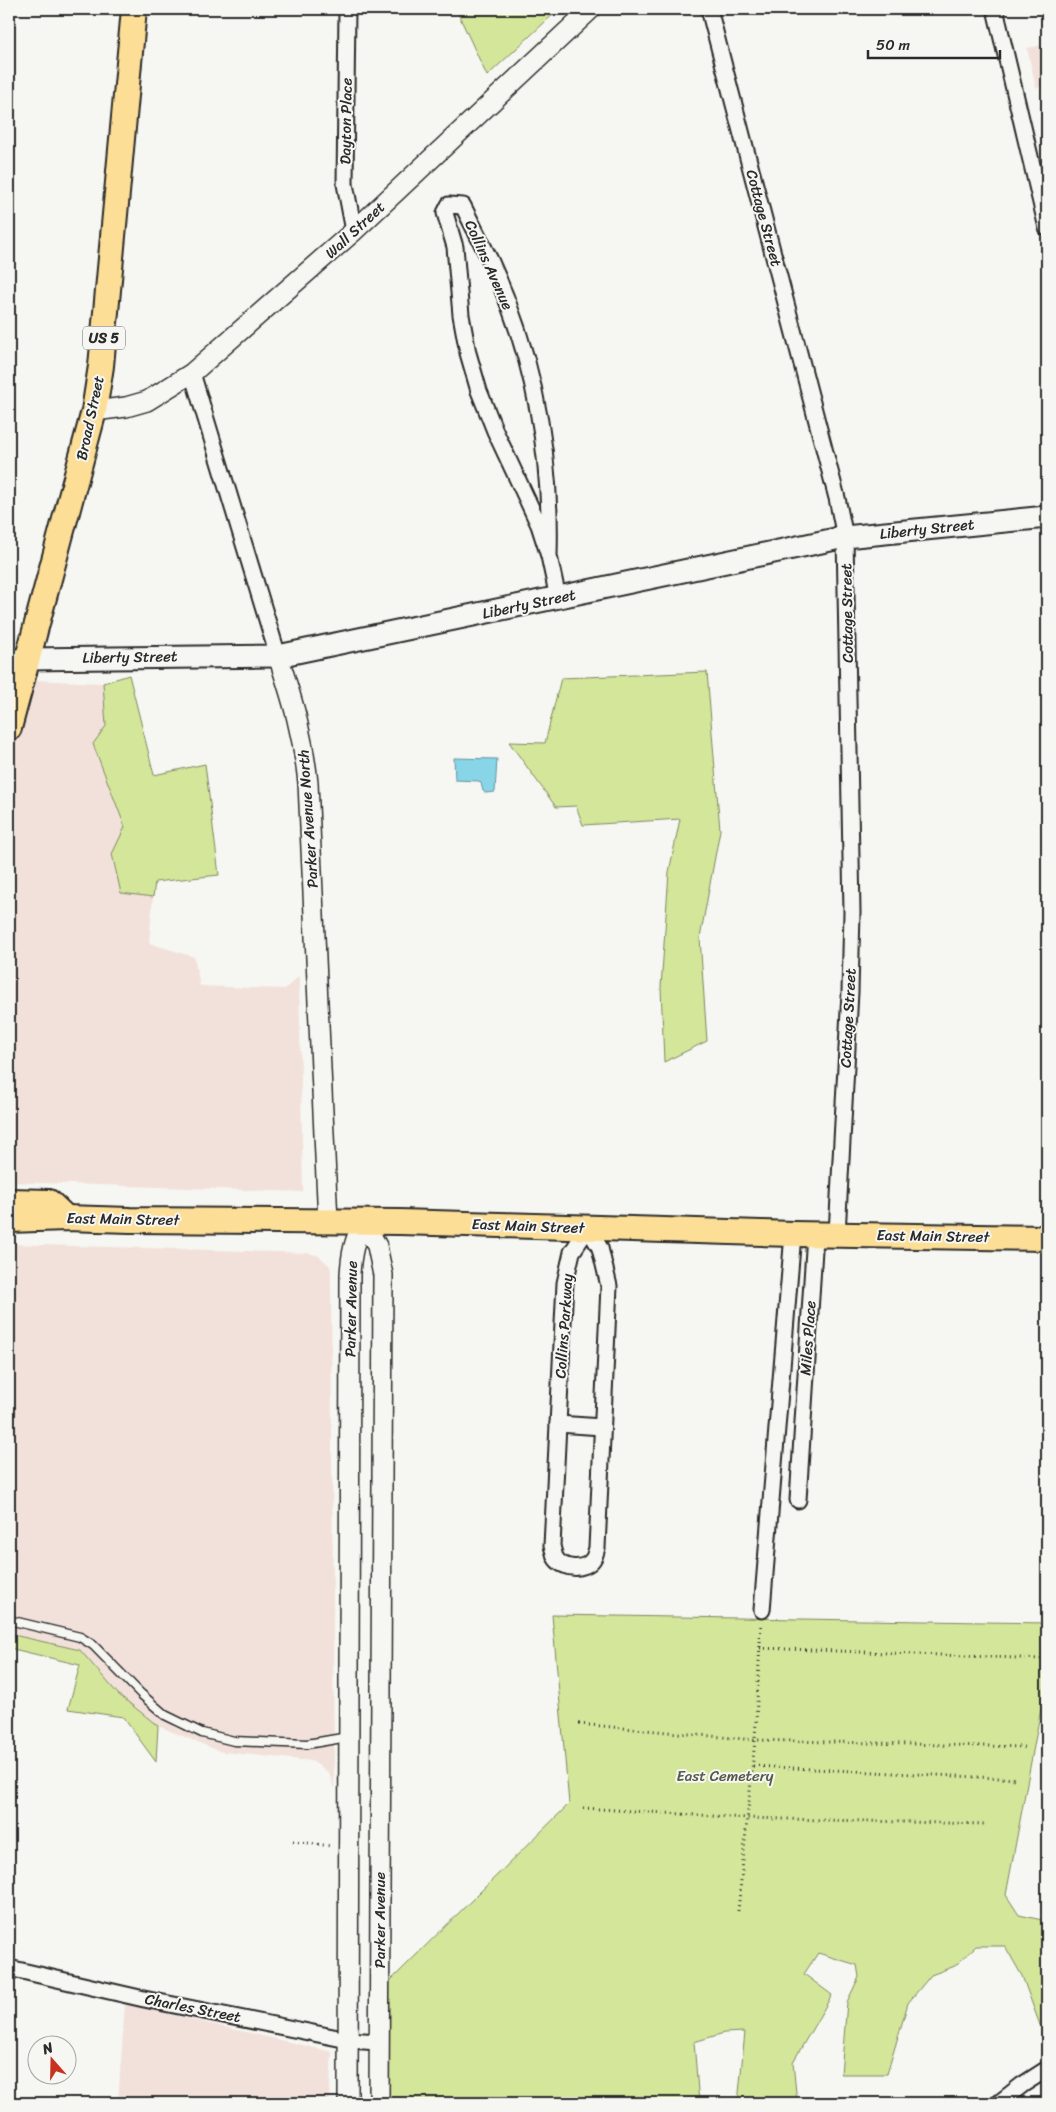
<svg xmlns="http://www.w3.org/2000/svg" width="1056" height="2112" font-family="Sriracha,sans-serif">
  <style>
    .built { fill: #f2e1da }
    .green { fill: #d3e69a; stroke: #7f8862 }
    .water { fill: #88d5e8; stroke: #63919c }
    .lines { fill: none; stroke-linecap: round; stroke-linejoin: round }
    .service-casing { stroke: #2b2b2b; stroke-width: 11 }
    .minor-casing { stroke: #2b2b2b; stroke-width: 19 }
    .tertiary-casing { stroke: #2b2b2b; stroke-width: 22 }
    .secondary-casing { stroke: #2b2b2b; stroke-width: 25 }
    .primary-casing { stroke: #2b2b2b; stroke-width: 28 }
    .path { stroke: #2b2b2b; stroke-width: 3; stroke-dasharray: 1 4; stroke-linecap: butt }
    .service { stroke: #f6f6f2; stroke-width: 8 }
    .minor { stroke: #f6f6f2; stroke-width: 15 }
    .tertiary { stroke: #f6f6f2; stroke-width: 19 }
    .secondary { stroke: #f6f6f2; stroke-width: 21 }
    .primary { stroke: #fdde96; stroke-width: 24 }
    .labels { text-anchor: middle; stroke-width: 4; stroke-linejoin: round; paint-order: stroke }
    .shield { fill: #f6f6f2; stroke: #686867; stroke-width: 1 }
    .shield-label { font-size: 14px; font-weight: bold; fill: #2b2b2b }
    .street-label { font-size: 15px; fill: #2b2b2b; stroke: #f6f6f2 }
    .park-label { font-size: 15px; fill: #555a47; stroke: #f6f6f2 }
  </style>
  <rect width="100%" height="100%" fill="#f6f6f2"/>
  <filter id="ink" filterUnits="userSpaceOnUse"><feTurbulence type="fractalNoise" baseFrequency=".02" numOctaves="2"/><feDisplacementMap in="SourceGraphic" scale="10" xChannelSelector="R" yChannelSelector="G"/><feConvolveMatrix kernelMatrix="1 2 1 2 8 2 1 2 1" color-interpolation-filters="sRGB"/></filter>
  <g filter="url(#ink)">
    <g class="built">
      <polygon points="1047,44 1047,85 1036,88 1027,48"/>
      <polygon points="9,679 103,683 106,726 93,744 126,827 112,855 121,893 153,897 149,943 194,957 200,986 285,989 299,976 303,1192 9,1182"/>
      <polygon points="9,1244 309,1253 319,1256 330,1266 331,1273 334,1788 329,1773 312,1761 222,1752 158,1726 118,1694 80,1650 9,1634"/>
      <polygon points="125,2004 332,2052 329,2103 118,2103"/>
    </g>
    <g class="green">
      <polygon points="456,9 559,9 487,76"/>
      <polygon points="707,672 720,830 700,938 707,1041 664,1062 661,987 669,872 680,819 583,825 576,806 556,807 509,742 545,743 561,678"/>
      <polygon points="129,675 154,775 205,764 219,875 155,882 153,897 121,893 112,854 125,827 93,744 106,726 103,683"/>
      <polygon points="552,1615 1047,1623 1047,1677 1006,1895 1019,1915 1047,1921 1047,1954 1045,1965 1047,1975 1047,2032 1040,2025 1022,1976 1005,1946 976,1946 955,1966 931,1975 908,2003 887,2074 841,2074 847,2002 859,1977 857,1965 818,1953 804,1974 832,1995 793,2062 797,2103 738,2103 745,2032 724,2033 694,2042 699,2103 389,2103 389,1982 569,1804"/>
      <polygon points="9,1634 80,1650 118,1694 158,1726 156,1762 123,1717 68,1709 80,1665 9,1648"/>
    </g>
    <polygon class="water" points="454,758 497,759 495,792 486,793 483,791 481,783 479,781 455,780"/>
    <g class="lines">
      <g class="service-casing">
        <polyline id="service" points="9,1620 80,1637 93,1645 141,1694 165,1715 202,1733 234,1741 307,1744 348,1737"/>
      </g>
      <g class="minor-casing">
        <g id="minor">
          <polyline points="347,9 345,184 354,231"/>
          <polyline points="709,9 837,498 845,537 852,912 850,992 837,1234"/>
          <polyline points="995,9 1047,228"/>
          <polyline points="192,373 278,656"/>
          <path d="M 549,556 C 552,454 533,353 490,260 C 481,242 472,224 463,206 L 449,205 L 445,213 L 455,247 L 461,315 L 468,353 L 479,391 L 495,431 L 539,525 L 549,556 L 558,598"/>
          <path d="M 588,1228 L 600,1248 L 609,1286 L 597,1548 C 596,1551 595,1556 593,1559 C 585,1571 562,1570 555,1557 C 554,1554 553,1549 552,1546 L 565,1283 L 572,1252 Z"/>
          <polyline points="558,1424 602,1427"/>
          <polyline points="798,1500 815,1234"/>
          <polyline points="762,1610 793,1234"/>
          <polyline points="9,1968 144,1999 348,2040 379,2042"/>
          <polyline points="999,2103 1022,2085 1047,2069"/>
        </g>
      </g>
      <g class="tertiary-casing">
        <g id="tertiary">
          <polyline points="94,411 126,407 147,401 192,373 354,231 591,9"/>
          <path d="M 278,656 C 293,701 303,735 308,783 L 328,1222"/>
          <path d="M 348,2103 L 350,1275 C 351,1255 354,1239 364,1222 L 377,1246 L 383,1275 L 379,2103"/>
        </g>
      </g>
      <g class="secondary-casing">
        <polyline id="secondary" points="9,661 27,659 278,656 845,537 1047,517"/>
      </g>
      <g class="primary-casing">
        <g id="primary">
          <polyline points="9,728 94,411 101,366 134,9"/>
          <polyline points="9,1201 49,1202 66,1218"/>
          <polyline points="9,1220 66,1218 130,1220 400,1222 793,1234 1047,1238"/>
        </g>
      </g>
      <g class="path">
        <polyline points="760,1648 1044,1659"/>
        <polyline points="579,1724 755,1740 1024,1747"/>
        <polyline points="753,1766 1017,1779"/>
        <polyline points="583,1808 747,1818 984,1824"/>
        <polyline points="293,1841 331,1846"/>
        <polyline points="738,1911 755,1740 761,1623"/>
      </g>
      <use href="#service" class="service"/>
      <use href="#minor" class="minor"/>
      <use href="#tertiary" class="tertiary"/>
      <use href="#secondary" class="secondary"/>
      <use href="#primary" class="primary"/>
    </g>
  </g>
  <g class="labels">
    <rect class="shield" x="83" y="326.5" width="42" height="23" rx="4"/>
    <g class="shield-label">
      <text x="104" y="343">US 5</text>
    </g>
    <g class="street-label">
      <text transform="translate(346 121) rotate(-89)" y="5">Dayton Place</text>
      <text transform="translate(764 218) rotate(75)" y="5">Cottage Street</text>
      <text transform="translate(355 230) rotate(-43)" y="5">Wall Street</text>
      <text transform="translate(489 265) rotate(66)" y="5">Collins Avenue</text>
      <text transform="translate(90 418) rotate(-78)" y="5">Broad Street</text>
      <text transform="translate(927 529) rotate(-6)" y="5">Liberty Street</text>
      <text transform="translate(529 604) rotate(-12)" y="5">Liberty Street</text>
      <text transform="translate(847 613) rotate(-91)" y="5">Cottage Street</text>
      <text transform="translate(130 657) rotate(-1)" y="5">Liberty Street</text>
      <text transform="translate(308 819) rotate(-94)" y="5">Parker Avenue North</text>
      <text transform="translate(848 1018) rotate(-87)" y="5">Cottage Street</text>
      <text transform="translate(123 1219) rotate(1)" y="5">East Main Street</text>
      <text transform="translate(528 1226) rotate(2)" y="5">East Main Street</text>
      <text transform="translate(933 1236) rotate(1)" y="5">East Main Street</text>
      <text transform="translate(351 1309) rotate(-89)" y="5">Parker Avenue</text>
      <text transform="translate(564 1326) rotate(-86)" y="5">Collins Parkway</text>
      <text transform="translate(808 1338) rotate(-86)" y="5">Miles Place</text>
      <text transform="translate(380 1920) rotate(-90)" y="5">Parker Avenue</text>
      <text transform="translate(193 2008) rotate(11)" y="5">Charles Street</text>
    </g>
    <g class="park-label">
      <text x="725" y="1781">East Cemetery</text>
    </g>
  </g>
  <rect width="1056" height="2112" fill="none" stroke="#f6f6f2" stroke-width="30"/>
  <rect x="15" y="15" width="1026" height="2082" fill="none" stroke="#2b2b2b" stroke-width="2" filter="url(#ink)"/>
  <g transform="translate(52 2060) rotate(340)"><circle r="24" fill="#f6f6f2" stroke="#a5a5a2"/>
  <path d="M0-4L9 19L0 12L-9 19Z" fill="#c8321e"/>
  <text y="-8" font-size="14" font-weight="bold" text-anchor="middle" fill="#2b2b2b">N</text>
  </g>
  <path d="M868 50v8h132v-8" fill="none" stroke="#2b2b2b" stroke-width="2.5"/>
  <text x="876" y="50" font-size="15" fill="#2b2b2b" stroke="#f6f6f2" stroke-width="4" paint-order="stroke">50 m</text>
</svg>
